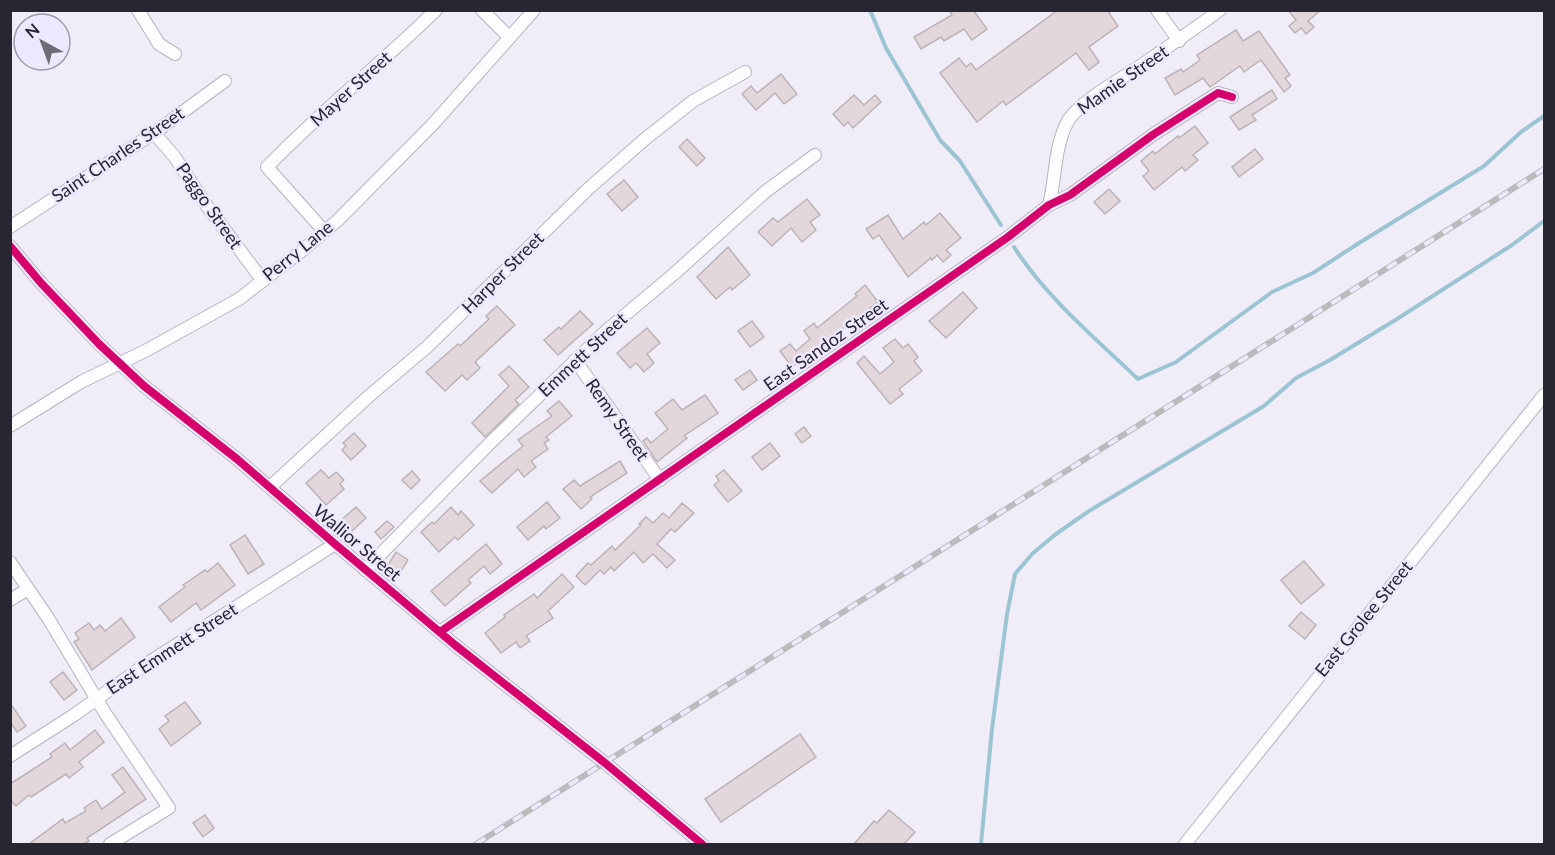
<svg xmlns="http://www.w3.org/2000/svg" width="1555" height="855" font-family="Lato,sans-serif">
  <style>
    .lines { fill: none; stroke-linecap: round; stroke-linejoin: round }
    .stream { stroke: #9cc5d3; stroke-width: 4 }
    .building { fill: #e3d7db; stroke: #bbb3b7; stroke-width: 1.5 }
    .minor-casing { stroke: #b7b4bf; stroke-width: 14 }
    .minor { stroke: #fdfcfe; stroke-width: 12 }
    .rail-casing { stroke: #bbbbbd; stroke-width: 6 }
    .rail { stroke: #ede8fd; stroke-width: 4; stroke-dasharray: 11; stroke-linecap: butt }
    .cycleway-casing { stroke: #ede8fd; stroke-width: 11 }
    .cycleway { stroke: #d6006c; stroke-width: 8 }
    .labels { text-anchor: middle; stroke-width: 5; stroke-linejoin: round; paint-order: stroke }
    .street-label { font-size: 18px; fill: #292633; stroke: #ede8fd }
  </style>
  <rect width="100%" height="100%" fill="#f0edf8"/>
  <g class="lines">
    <g class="stream">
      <polyline points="870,10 886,48 940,140 960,161 1001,225"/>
      <path d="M 1014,247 C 1046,297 1095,338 1138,379 L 1176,362 L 1272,292 L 1313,273 L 1359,243 L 1484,166 L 1521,132 L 1544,116"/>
      <polyline points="981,844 992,729 1007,614 1015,574 1033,553 1056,534 1089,511 1264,406 1296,378 1330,360 1397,319 1512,245 1544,221"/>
    </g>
  </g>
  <g class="building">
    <polygon points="949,10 973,10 987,29 972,40 964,29 944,41 941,37 921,49 914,37 952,15"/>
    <polygon points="1058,10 1107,10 1118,26 1089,47 1099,62 1089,70 1076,53 1006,105 1003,101 977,122 940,73 959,58 966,67 971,63 976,70"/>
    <polygon points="1288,10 1321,10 1308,21 1314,27 1306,34 1301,28 1295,33 1289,26 1296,20"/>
    <polygon points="1236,30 1243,41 1259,31 1290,75 1285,78 1291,86 1284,92 1261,60 1244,72 1240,66 1210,87 1203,78 1175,95 1165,78 1181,69 1183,72 1200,60 1197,55"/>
    <polygon points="781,74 797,94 784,104 775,93 756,110 742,94 751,86 757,93"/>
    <polygon points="1272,90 1277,99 1252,115 1256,120 1239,130 1230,117"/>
    <polygon points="854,95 864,105 875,95 881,102 853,128 848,122 844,126 833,114"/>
    <polygon points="1195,126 1208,143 1193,155 1198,160 1185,171 1182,167 1154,190 1143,176 1149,171 1141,161 1153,151 1155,154 1178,136 1179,138"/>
    <polygon points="687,139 705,158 697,166 679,147"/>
    <polygon points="1255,149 1263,159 1239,177 1232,167"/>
    <polygon points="624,180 638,197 622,211 607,194"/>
    <polygon points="1109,189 1120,201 1105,214 1094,202"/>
    <polygon points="807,199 820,215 810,222 816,230 802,242 791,228 772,246 758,232 773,218 778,222"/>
    <polygon points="940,213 961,238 946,250 951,255 943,262 937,255 932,260 931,258 908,277 879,235 873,239 866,229 888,215 903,239 924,222 926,225"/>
    <polygon points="728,247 750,275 732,290 730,287 716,299 697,277"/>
    <polygon points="865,285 878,302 792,367 780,351 790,344 796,351 810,339 804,331 814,323 817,328 857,296 855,294"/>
    <polygon points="963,292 977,308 946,338 929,321"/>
    <polygon points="497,306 515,325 475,362 480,368 467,380 462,375 445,391 426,372 458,344 460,346 489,319 486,316"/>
    <polygon points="580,311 593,324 558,355 544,340 559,327 561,329"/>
    <polygon points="752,321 764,337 750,347 738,331"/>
    <polygon points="647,328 660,343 647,354 654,363 644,372 636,363 630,368 617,353"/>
    <polygon points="895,339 903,348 908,344 918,357 914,361 922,371 899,389 903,394 890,404 857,363 864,356 880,374 894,362 883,348"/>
    <polygon points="509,366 529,387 515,400 519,404 485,437 472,423 509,386 499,375"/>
    <polygon points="750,370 757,380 743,390 735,380"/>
    <polygon points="705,395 718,413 684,436 687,438 657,462 643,441 647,438 651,443 668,429 655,413 673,399 682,410"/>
    <polygon points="559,401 572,416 546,437 549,440 544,443 548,449 531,461 536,467 524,477 518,469 492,493 480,481 523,446 518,440 552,416 547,411"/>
    <polygon points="804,427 811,436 802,443 795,434"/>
    <polygon points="354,433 366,446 351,460 342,450 346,446 343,443"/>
    <polygon points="770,443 780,456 762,470 752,457"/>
    <polygon points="620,461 627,473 590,497 592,499 581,509 563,489 574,480 580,486"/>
    <polygon points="321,470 329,478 336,472 344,480 340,484 344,489 326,505 306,483"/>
    <polygon points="724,470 742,491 728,502 714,485 719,481 716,476"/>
    <polygon points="412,471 420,480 411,489 402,480"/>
    <polygon points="547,502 560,518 546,529 544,526 528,540 517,527"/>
    <polygon points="682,503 694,513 675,532 671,529 657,544 675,560 667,568 653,554 643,563 634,552 614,571 611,567 604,574 600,570 585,585 576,576 588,563 591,565 612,546 615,550 641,525 639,524 646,517 653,523 663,513 669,518"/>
    <polygon points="356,507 366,518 350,533 339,522"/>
    <polygon points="451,507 458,515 461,511 474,525 458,540 455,537 439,552 421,532 432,522 434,524"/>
    <polygon points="387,521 394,527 381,539 375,532"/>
    <polygon points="245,535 264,564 248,574 230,545"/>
    <polygon points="486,544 502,564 490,574 484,566 468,580 471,583 445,606 431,591"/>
    <polygon points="396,552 408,560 400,573 388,565"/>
    <polygon points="1304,561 1324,585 1301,604 1281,580"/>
    <polygon points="218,563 235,585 201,610 196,603 171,622 159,607 185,587 183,585 205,570 207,572"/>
    <polygon points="562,574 574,587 548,611 553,618 526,636 530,641 520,648 516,642 501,653 485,633 505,617 504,615 534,594 537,598"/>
    <polygon points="1301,612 1316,625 1305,639 1289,626"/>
    <polygon points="121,618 135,637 92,670 74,642 79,639 75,633 89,623 94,630 100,625 105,631"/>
    <polygon points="63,672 77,690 64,700 50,682"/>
    <polygon points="185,702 201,723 171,746 159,729 169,721 165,716"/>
    <polygon points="10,703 26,726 17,732 10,722"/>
    <polygon points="95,730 104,742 79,762 83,767 69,778 66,774 31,797 29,795 16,806 10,800 10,784 52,757 50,754 65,743 70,750"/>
    <polygon points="800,734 816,757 721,822 705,799"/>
    <polygon points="123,767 146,799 87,838 89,841 83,844 29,844 63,819 65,823 86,811 84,808 96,800 102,809 125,792 112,775"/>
    <polygon points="889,810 915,832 904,844 854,844 874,821 877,823"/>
    <polygon points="205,815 214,828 203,837 193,823"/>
  </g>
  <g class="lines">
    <g class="minor-casing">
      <g id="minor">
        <polyline points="138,10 159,44 175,54"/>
        <polyline points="482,10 509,37"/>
        <polyline points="1157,10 1179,41"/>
        <polyline points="154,133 174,156 207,206 263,281"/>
        <path d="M 1049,205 C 1056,178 1054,146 1068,121 C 1078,103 1119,80 1137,68 C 1165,49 1193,30 1220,10"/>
        <polyline points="10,227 154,133 225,81"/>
        <path d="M 324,231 L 267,167 C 320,112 381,64 436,10"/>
        <polyline points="10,246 41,283 99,344 144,386 237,459 335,544 455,645 605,763 702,844"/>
        <polyline points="575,360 660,480"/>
        <polyline points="10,426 81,382 147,350 239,299 304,249 338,220 434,123 534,10"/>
        <polyline points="270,487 369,396 427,347 588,189 645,139 693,101 745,72"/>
        <polyline points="10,562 48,618 105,713 169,808 110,844"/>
        <polyline points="365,570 487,446 606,331 675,273 765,192 815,155"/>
        <polyline points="10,600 28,589"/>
        <polyline points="440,632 1008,237 1049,205 1070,195 1154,134 1218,93 1232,97"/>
        <polyline points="10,756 74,715 148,663 335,544"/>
        <polyline points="1185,844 1544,395"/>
      </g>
    </g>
    <use href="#minor" class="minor"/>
    <g class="rail-casing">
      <polyline id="rail" points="476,844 1544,169"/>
    </g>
    <use href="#rail" class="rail"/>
    <g class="cycleway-casing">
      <g id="cycleway">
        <polyline points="10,246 41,283 99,344 144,386 237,459 335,544 455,645 605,763 702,844"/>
        <polyline points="440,632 1008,237 1049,205 1070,195 1154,134 1218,93 1232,97"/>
      </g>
    </g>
    <use href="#cycleway" class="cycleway"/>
  </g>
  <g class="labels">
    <g class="street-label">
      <text transform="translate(1123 80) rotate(-35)" y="6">Mamie Street</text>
      <text transform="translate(351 89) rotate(-42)" y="6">Mayer Street</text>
      <text transform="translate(118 155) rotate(-34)" y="6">Saint Charles Street</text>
      <text transform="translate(209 206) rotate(55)" y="6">Paggo Street</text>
      <text transform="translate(298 251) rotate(-39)" y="6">Perry Lane</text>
      <text transform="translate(503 273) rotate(-45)" y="6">Harper Street</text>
      <text transform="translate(826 345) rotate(-35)" y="6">East Sandoz Street</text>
      <text transform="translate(583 355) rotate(-43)" y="6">Emmett Street</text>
      <text transform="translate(617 420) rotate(55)" y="6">Remy Street</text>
      <text transform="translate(357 543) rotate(40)" y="6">Wallior Street</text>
      <text transform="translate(1364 619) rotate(-51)" y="6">East Grolee Street</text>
      <text transform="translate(172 649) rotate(-33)" y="6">East Emmett Street</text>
    </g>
  </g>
  <rect width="1555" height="855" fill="none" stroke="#292633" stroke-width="24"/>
  <g transform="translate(42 42) rotate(319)"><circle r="28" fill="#ede8fd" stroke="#9f9aac" stroke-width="1.5"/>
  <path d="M0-4.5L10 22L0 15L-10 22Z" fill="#6f6c78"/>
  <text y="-9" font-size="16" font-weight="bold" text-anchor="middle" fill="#292633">N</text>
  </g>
</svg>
